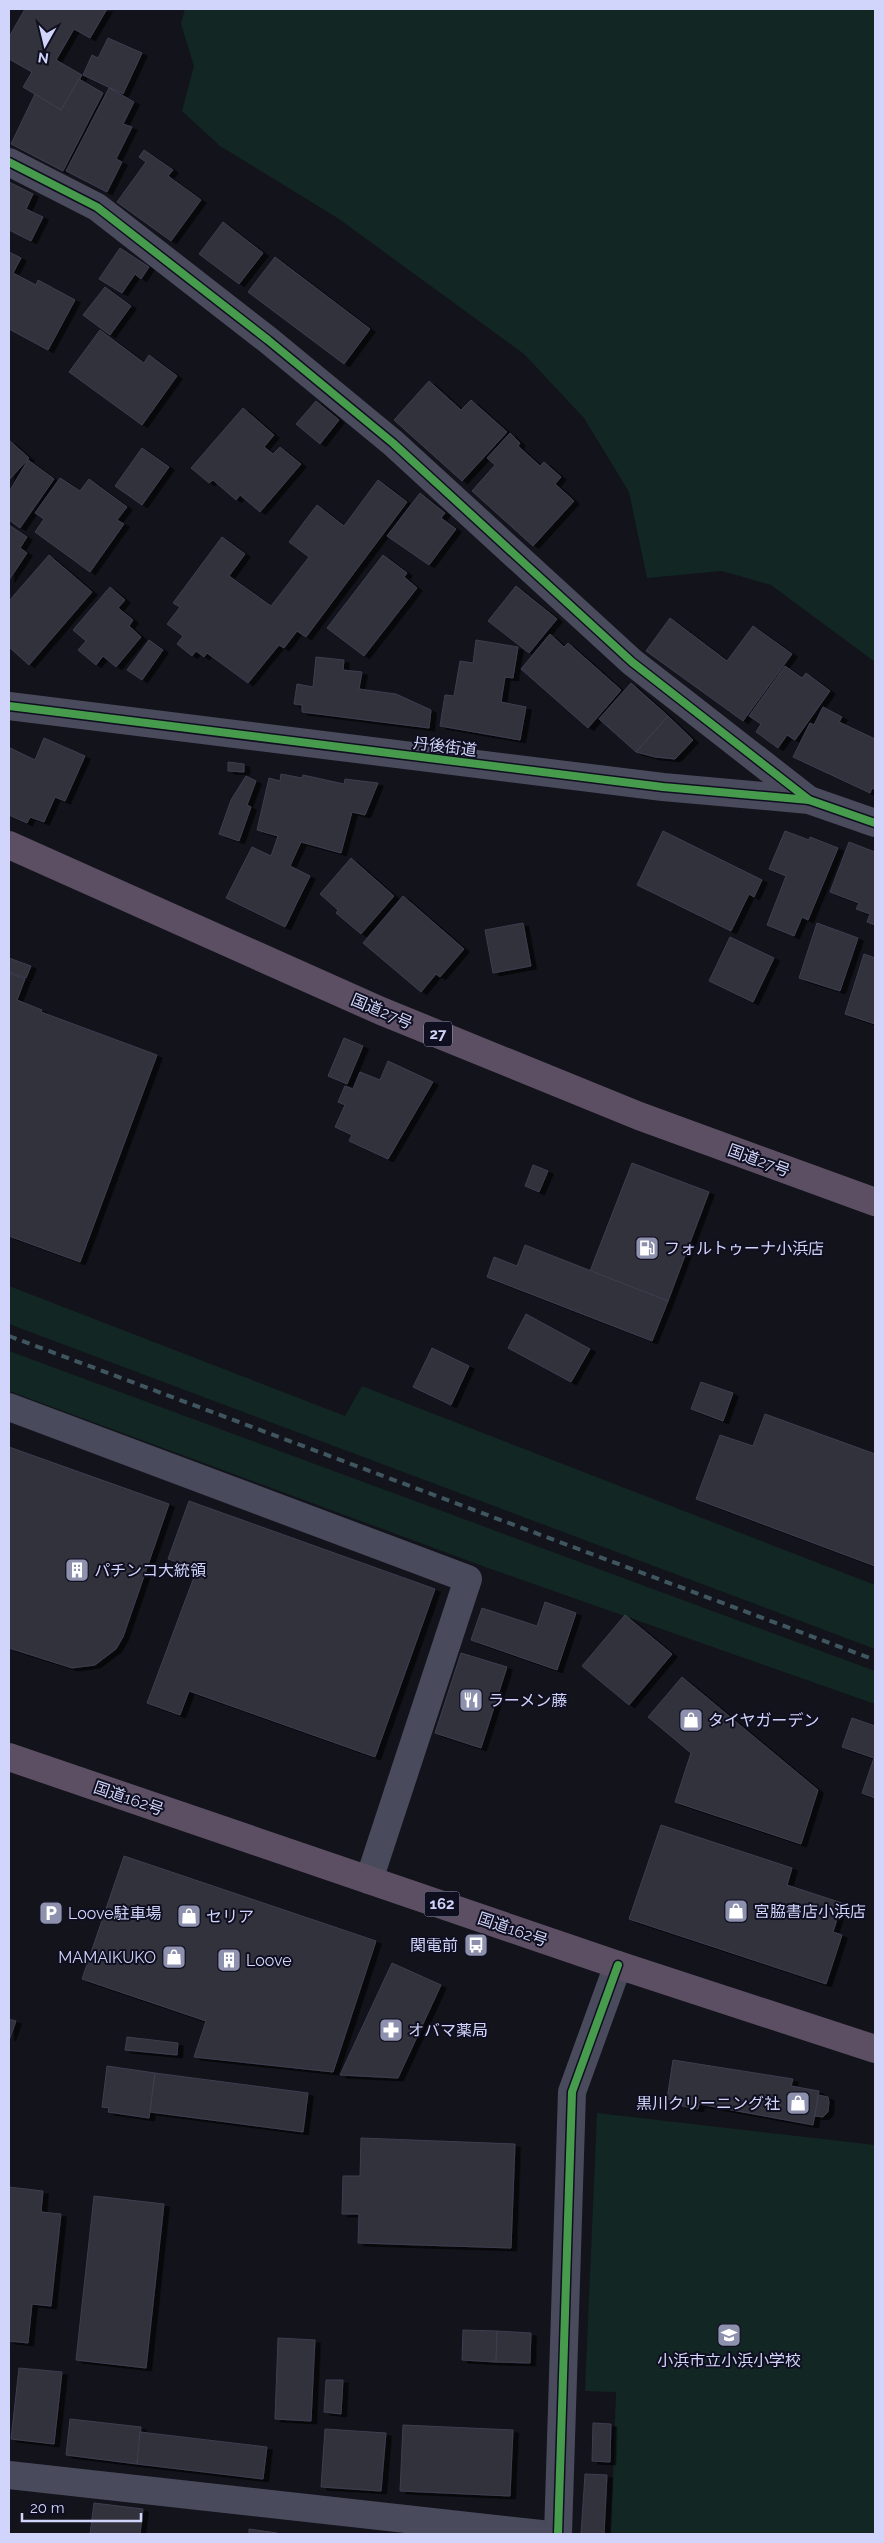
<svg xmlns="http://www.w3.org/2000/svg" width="884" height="2543" font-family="Raleway,'Noto Sans JP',sans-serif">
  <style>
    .green { fill: #122623 }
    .building { fill: #31313e; stroke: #3d3e4f; filter: url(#shadow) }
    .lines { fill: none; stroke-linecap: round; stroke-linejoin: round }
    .minor { stroke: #494b5c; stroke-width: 28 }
    .highway { stroke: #5d4f63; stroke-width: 28 }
    .rail { stroke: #40565e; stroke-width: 4; stroke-dasharray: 8 6; stroke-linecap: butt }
    .cycleway-casing { stroke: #0f0f20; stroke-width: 11 }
    .cycleway { stroke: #469c4c; stroke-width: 8 }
    .labels { text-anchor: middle; stroke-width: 4; stroke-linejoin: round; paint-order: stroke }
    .shield { fill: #0f0f20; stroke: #979ab9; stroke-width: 1 }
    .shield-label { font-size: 15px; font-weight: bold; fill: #d1d5fb }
    .street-label { font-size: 16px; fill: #d1d5fb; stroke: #0f0f20 }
    .poi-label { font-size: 16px; fill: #d1d5fb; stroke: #0f0f20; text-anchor: start }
  </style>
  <defs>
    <filter id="shadow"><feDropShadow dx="5.5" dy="3" stdDeviation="0" flood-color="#0009"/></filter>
  </defs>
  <rect width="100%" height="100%" fill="#13131c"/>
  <g class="green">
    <polygon points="185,9 875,9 875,662 771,585 722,571 647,578 629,492 584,418 524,354 339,219 220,146 182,111 194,66 181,24"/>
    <polygon points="9,1286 345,1416 362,1386 875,1585 875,1649 9,1324"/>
    <polygon points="9,1351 875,1671 875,1704 488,1568 9,1391"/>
    <polygon points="597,2113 875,2145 875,2534 611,2534 616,2392 585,2391"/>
  </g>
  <g class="building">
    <polygon points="25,9 107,9 90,38 74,29 56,60 82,75 61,110 23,87 32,72 9,59 9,37"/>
    <polygon points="108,38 142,53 123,94 83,75 92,55 98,58"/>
    <polygon points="79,79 103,93 63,171 11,144 35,94 61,110"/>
    <polygon points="109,88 134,102 123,124 132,127 116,159 122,162 107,192 66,171"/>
    <polygon points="144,150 173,170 168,176 201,200 171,241 117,202 146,162 139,157"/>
    <polygon points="9,182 33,194 26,209 43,217 31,241 9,230"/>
    <polygon points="223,222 263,253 239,284 199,254"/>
    <polygon points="120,248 149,267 141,279 135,274 122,293 99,279"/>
    <polygon points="9,252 21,258 13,273 36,285 38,280 75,300 48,350 9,329"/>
    <polygon points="275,257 370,329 344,364 248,292"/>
    <polygon points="105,287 131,306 110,335 83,315"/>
    <polygon points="100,330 144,363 149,355 177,376 142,425 69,372"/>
    <polygon points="429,381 461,410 471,400 507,432 462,481 394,420"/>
    <polygon points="316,401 339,420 320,444 296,424"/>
    <polygon points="243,408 274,435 264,447 273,454 280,447 301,464 260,512 240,495 236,500 213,480 209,483 191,468"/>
    <polygon points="510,433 520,443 518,446 540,466 544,462 561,477 555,484 574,501 533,546 472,491 495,465 487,458"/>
    <polygon points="9,440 29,458 9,480"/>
    <polygon points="142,448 169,467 142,505 115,486"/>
    <polygon points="28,460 54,479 20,528 9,520 9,492"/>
    <polygon points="60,478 80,491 89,479 127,507 117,520 124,524 90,572 35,532 44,519 35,513"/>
    <polygon points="378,480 407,502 306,637 297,631 284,648 279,645 248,683 207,653 204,657 196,651 192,656 177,644 183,636 167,624 180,607 173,603 222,537 245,554 229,576 271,606 309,557 289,542 317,505 344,526"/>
    <polygon points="420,493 445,513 441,518 456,529 429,565 387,536"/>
    <polygon points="9,525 27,537 20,548 27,553 9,580"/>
    <polygon points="49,555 92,592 29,665 9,647 9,601"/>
    <polygon points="383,555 407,573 404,577 417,588 364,656 327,628"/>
    <polygon points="516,586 557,619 529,653 488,621"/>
    <polygon points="110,587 125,600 118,608 133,620 129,626 141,637 116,667 103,656 96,665 78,650 86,641 73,630"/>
    <polygon points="670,618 727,661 753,626 792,654 743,721 646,651"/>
    <polygon points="550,634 564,647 568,643 621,690 588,728 521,669"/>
    <polygon points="149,640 163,650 142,680 127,670"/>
    <polygon points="476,640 518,647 513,678 505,677 501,702 526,707 520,740 440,726 445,695 454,696 460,661 473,663"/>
    <polygon points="316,657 344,660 343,670 362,672 359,689 396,694 431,710 429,728 302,712 302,705 294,704 297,684 313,687"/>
    <polygon points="785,666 802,678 806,673 830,691 795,740 787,735 778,748 756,732 761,724 749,716"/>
    <polygon points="631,683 668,716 636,752 599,719"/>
    <polygon points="823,707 842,717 839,722 875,739 875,790 872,788 870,793 793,757 810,723 814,725"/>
    <polygon points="668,716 693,740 675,759 655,757 636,752"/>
    <polygon points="44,738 85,756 65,801 55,797 44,822 30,817 27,823 9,815 9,750 10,748 35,760"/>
    <polygon points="228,762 244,764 244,772 228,771"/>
    <polygon points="281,774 302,778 303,775 344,784 345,779 378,783 365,815 352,812 341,853 301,842 290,866 310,876 285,927 226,898 252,847 271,856 278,836 257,830 269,778 280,781"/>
    <polygon points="246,776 256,781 247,805 251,807 239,841 219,834 231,800"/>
    <polygon points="663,831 762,880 754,897 749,894 731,931 637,885"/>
    <polygon points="785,831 809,840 810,837 838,848 808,920 802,917 794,936 767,925 786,876 769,869"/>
    <polygon points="849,842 875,852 875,925 867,922 870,914 856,909 859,903 830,892"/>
    <polygon points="351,858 394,896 361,934 336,913 338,910 320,894"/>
    <polygon points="403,896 464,949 440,977 436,974 421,992 363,943"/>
    <polygon points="523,923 531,966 493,973 485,930"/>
    <polygon points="817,923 858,938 840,991 799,978"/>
    <polygon points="730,937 774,958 753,1002 709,981"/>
    <polygon points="864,954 875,958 875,1024 845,1014"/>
    <polygon points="9,958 31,966 26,978 9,972"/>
    <polygon points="9,973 25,979 17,1000 42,1010 41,1012 157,1055 80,1262 9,1236"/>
    <polygon points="344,1038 363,1046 347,1084 328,1076"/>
    <polygon points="388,1061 433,1082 388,1159 349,1141 352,1135 335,1127 345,1105 338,1102 345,1086 353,1089 360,1072 380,1080"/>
    <polygon points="632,1163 709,1192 668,1301 590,1271"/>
    <polygon points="533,1165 548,1171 539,1192 525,1186"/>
    <polygon points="525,1245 668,1301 652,1341 487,1277 494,1257 517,1266"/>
    <polygon points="526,1314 590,1349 571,1382 508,1348"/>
    <polygon points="432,1348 469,1366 451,1405 413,1387"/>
    <polygon points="701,1382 733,1393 723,1421 691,1409"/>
    <polygon points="765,1414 875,1454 875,1566 696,1499 720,1435 753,1446"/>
    <polygon points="9,1447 169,1504 123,1637 116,1649 95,1665 72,1668 9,1648"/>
    <polygon points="189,1501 435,1589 375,1757 189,1691 180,1715 147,1703 197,1569 168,1559"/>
    <polygon points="545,1602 576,1613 557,1670 471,1640 482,1608 537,1626"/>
    <polygon points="625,1615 672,1654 629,1705 582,1666"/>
    <polygon points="461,1653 507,1667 481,1748 435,1733"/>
    <polygon points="682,1677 818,1790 801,1844 675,1802 691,1753 648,1717"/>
    <polygon points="852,1718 875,1726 875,1798 862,1793 874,1758 842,1747"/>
    <polygon points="661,1825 792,1868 787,1885 842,1903 833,1932 842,1935 826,1984 629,1919"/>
    <polygon points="124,1856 376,1941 333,2072 194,2057 206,2021 82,1979"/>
    <polygon points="392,1963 441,1985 398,2078 340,2075"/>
    <polygon points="9,2019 16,2021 10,2038 9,2037"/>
    <polygon points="127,2037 178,2043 177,2055 125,2050"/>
    <polygon points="673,2060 793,2079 791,2086 819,2091 813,2125 699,2104 698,2109 682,2106 683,2101 667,2099"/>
    <polygon points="107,2066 155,2073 149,2118 108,2112 109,2108 102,2107"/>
    <polygon points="155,2073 308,2093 303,2132 150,2112"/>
    <polygon points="818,2095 828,2097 829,2102 828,2112 823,2117 815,2116"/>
    <polygon points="361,2138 515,2144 511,2248 358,2243 359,2214 342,2214 343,2176 360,2176"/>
    <polygon points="9,2187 43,2191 41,2212 61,2214 51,2306 32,2304 28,2343 9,2341"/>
    <polygon points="94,2196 164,2204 146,2368 76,2360"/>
    <polygon points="463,2330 497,2331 496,2362 462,2360"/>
    <polygon points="497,2331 531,2333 530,2363 496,2362"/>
    <polygon points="278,2338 315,2340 311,2421 275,2419"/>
    <polygon points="19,2368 62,2372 54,2444 11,2439"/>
    <polygon points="326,2380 343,2380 341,2414 324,2412"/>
    <polygon points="70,2419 141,2427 137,2464 66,2455"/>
    <polygon points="593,2423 611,2424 610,2462 592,2461"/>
    <polygon points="403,2425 513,2430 510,2496 400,2491"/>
    <polygon points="325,2429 386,2433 381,2491 321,2487"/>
    <polygon points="140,2432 267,2447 263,2479 137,2464"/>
    <polygon points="585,2474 607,2475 604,2534 581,2534"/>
    <polygon points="94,2503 143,2509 140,2534 90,2534"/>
    <polygon points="249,2529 277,2533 277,2534 249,2534"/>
  </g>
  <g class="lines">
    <g class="minor">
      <polyline points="9,162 97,207 268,340 393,443 632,662 809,800"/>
      <polyline points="9,706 663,787 809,800 875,823"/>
      <polyline points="9,1407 468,1579 369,1880"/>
      <polyline points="9,2475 541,2534"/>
      <polyline points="558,2534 572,2092 618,1965"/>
    </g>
    <g class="highway">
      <polyline points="9,845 381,1011 639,1116 875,1202"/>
      <polyline points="9,1757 618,1965 875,2049"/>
    </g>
    <polyline class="rail" points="9,1336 875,1660"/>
    <g class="cycleway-casing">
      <g id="cycleway">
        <polyline points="9,162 97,207 268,340 393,443 632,662 809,800"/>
        <polyline points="9,706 663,787 809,800 875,823"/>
        <polyline points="558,2534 572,2092 618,1965"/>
      </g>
    </g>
    <use href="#cycleway" class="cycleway"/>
  </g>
  <defs>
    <g id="fuel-square" transform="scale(1.25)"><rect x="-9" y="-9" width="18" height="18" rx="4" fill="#8e91ad" stroke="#0f0f20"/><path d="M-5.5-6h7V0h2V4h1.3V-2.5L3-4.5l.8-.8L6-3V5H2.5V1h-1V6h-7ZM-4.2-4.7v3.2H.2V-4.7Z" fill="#fff"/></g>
    <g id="building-square" transform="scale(1.25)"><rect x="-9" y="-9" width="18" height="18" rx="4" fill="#8e91ad" stroke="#0f0f20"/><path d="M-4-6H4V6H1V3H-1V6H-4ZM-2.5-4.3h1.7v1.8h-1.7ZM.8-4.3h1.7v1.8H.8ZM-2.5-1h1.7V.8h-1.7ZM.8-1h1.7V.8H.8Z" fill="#fff"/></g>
    <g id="restaurant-square" transform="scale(1.25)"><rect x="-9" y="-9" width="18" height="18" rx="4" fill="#8e91ad" stroke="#0f0f20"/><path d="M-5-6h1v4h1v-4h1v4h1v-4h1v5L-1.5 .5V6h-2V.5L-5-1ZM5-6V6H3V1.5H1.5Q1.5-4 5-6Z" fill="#fff"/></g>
    <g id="shop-square" transform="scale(1.25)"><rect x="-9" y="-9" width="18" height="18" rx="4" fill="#8e91ad" stroke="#0f0f20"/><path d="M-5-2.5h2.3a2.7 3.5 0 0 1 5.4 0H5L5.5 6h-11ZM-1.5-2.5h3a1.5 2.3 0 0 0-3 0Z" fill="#fff"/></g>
    <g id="parking-square" transform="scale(1.25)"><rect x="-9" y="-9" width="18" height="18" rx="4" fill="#8e91ad" stroke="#0f0f20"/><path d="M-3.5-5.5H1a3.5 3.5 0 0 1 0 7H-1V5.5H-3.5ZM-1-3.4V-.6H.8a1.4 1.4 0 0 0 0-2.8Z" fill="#fff"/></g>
    <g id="bus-square" transform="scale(1.25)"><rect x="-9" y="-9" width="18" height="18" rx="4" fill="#8e91ad" stroke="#0f0f20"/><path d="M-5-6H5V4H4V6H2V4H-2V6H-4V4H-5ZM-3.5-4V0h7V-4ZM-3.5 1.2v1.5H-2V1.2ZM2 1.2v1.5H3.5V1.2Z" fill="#fff"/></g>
    <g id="pharmacy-square" transform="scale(1.25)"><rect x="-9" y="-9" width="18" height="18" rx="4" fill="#8e91ad" stroke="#0f0f20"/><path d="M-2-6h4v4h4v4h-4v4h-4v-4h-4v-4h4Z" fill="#fff"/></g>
    <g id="school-square" transform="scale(1.25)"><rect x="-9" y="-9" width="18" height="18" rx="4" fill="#8e91ad" stroke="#0f0f20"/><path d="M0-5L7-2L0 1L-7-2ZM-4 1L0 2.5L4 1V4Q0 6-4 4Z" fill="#fff"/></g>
  </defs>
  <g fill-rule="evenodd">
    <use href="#fuel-square" x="647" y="1248"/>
    <use href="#building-square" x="77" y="1570"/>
    <use href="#restaurant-square" x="471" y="1700"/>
    <use href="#shop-square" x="691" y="1720"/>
    <use href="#shop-square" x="736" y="1911"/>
    <use href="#parking-square" x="51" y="1913"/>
    <use href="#shop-square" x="189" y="1916"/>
    <use href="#bus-square" x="476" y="1945"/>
    <use href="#shop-square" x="174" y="1957"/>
    <use href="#building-square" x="229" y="1960"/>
    <use href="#pharmacy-square" x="391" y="2030"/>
    <use href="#shop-square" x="798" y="2103"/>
    <use href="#school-square" x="729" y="2335"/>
  </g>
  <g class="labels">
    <g class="shield">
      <rect x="424" y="1021.5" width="28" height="25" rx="4"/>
      <rect x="424.5" y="1891.5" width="35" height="25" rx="4"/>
    </g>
    <g class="shield-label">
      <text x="438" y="1039">27</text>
      <text x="442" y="1909">162</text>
    </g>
    <g class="street-label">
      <text transform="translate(445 746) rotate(7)" y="6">丹後街道</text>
      <text transform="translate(382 1011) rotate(23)" y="6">国道27号</text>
      <text transform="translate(759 1160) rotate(20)" y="6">国道27号</text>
      <text transform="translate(129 1798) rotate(19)" y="6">国道162号</text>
      <text transform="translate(513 1929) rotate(19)" y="6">国道162号</text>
    </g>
    <g class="poi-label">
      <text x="664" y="1254">フォルトゥーナ小浜店</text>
      <text x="94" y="1576">パチンコ大統領</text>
      <text x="488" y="1706">ラーメン藤</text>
      <text x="708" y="1726">タイヤガーデン</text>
      <text x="754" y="1917">宮脇書店小浜店</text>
      <text x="68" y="1919">Loove駐車場</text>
      <text x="206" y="1922">セリア</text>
      <text x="458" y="1951" text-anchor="end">関電前</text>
      <text x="156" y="1963" text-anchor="end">MAMAIKUKO</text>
      <text x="246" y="1966">Loove</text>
      <text x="408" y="2036">オバマ薬局</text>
      <text x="780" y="2109" text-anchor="end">黒川クリーニング社</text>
      <text x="729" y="2366" text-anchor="middle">小浜市立小浜小学校</text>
    </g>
  </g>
  <rect width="884" height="2543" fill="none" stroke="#d1d5fb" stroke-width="20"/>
  <g transform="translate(45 45) rotate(188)" stroke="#0f0f20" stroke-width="4" paint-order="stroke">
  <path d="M0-4L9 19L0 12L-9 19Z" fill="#d1d5fb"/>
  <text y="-8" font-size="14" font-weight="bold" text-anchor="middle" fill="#d1d5fb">N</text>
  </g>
  <path d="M22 2513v8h119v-8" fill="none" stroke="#d1d5fb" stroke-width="2.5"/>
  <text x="30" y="2513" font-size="15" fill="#d1d5fb" stroke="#0f0f20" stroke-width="4" paint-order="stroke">20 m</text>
</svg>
